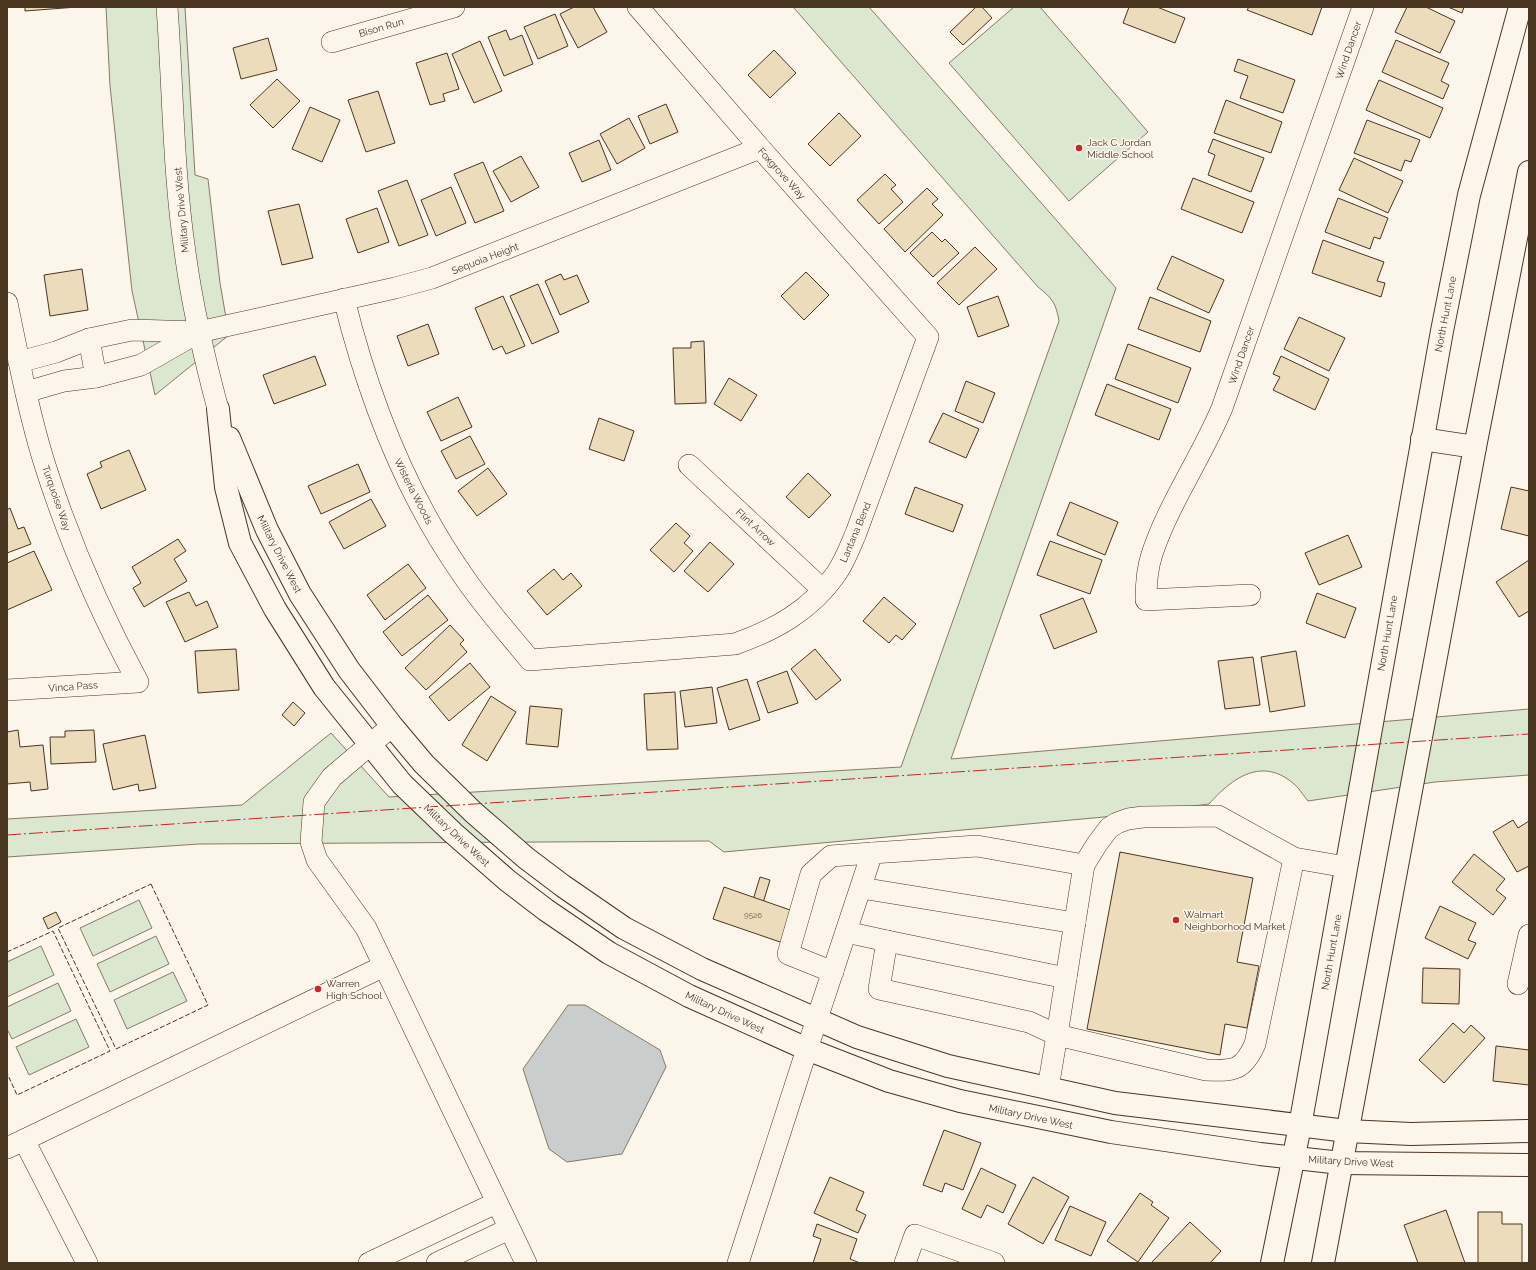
<svg xmlns="http://www.w3.org/2000/svg" width="1536" height="1270" font-family="Raleway,sans-serif">
  <style>
    .green { fill: #dce7d0; stroke: #887966 }
    .water { fill: #c9cecd; stroke: #887966 }
    .building { fill: #ecdcbc; stroke: #4a3520 }
    .lines { fill: none; stroke-linecap: round; stroke-linejoin: round }
    .minor-casing { stroke: #4a3520; stroke-width: 22 }
    .major-casing { stroke: #4a3520; stroke-width: 24 }
    .minor { stroke: #fbf6e9; stroke-width: 21 }
    .major { stroke: #fbf6e9; stroke-width: 22 }
    .fence { stroke: #4a3520; stroke-width: 1; stroke-dasharray: 5 2; stroke-linecap: butt }
    .power { stroke: #c62828; stroke-width: 1; stroke-dasharray: 14 3 2 3; stroke-linecap: butt }
    .poi-dot { fill: #c62828; stroke: #fbf6e9; stroke-width: 1.5 }
    .labels { text-anchor: middle; stroke-width: 3; stroke-linejoin: round; paint-order: stroke }
    .number-label { font-size: 8px; fill: #725f47 }
    .street-label { font-size: 10px; fill: #4a3520; stroke: #fbf6e9 }
    .poi-label { font-size: 10px; fill: #4a3520; stroke: #fbf6e9; text-anchor: start }
  </style>
  <rect width="100%" height="100%" fill="#fbf6e9"/>
  <g class="green">
    <polygon points="106,7 185,7 195,175 208,179 220,283 229,335 155,395 132,291 110,86"/>
    <path d="M 793,7 L 869,7 L 1116,288 L 951,759 L 1529,709 L 1529,775 L 1435,782 L 1308,801 C 1303,795 1299,788 1294,784 C 1262,756 1232,778 1209,804 L 1104,817 L 724,852 L 709,841 L 199,844 L 7,857 L 7,819 L 242,805 L 331,733 L 389,797 L 901,767 L 1059,321 C 1056,303 1052,298 1038,287 Z"/>
    <polygon points="1014,7 1040,7 1148,132 1069,201 949,63"/>
    <polygon points="139,900 152,928 93,956 80,928"/>
    <polygon points="156,936 169,964 110,992 97,964"/>
    <polygon points="41,946 54,975 7,997 7,962"/>
    <polygon points="173,972 187,1001 127,1029 114,1000"/>
    <polygon points="58,983 71,1011 12,1039 7,1029 7,1007"/>
    <polygon points="76,1019 89,1047 29,1075 16,1047"/>
  </g>
  <polygon class="water" points="568,1005 585,1005 660,1050 666,1067 622,1154 567,1162 549,1149 523,1069"/>
  <g class="building">
    <polygon points="25,7 77,7 25,11"/>
    <polygon points="574,7 593,7 607,32 578,48 560,14"/>
    <polygon points="976,7 982,7 992,18 963,45 950,32"/>
    <polygon points="1129,7 1157,7 1185,18 1175,43 1123,23"/>
    <polygon points="1249,7 1322,7 1312,35 1247,10"/>
    <polygon points="1407,7 1426,7 1455,21 1440,53 1395,32"/>
    <polygon points="1448,7 1464,7 1462,13"/>
    <polygon points="555,14 568,46 538,59 524,27"/>
    <polygon points="506,30 510,40 522,35 533,64 504,76 488,37"/>
    <polygon points="268,38 277,70 241,79 233,48"/>
    <polygon points="1396,40 1449,63 1441,81 1449,85 1443,99 1382,72"/>
    <polygon points="480,41 502,91 474,103 452,54"/>
    <polygon points="774,50 796,73 770,98 748,75"/>
    <polygon points="447,53 459,89 443,94 445,101 430,105 416,63"/>
    <polygon points="1238,59 1295,80 1283,113 1240,98 1248,76 1234,71"/>
    <polygon points="277,79 300,101 273,128 250,105"/>
    <polygon points="1379,80 1443,108 1430,138 1366,110"/>
    <polygon points="378,91 395,143 366,152 348,100"/>
    <polygon points="1226,100 1282,122 1271,153 1214,133"/>
    <polygon points="666,104 678,132 650,144 638,116"/>
    <polygon points="310,107 340,120 322,162 292,149"/>
    <polygon points="839,113 861,136 830,166 808,144"/>
    <polygon points="629,118 645,148 617,164 600,134"/>
    <polygon points="1367,120 1420,140 1411,162 1405,160 1401,171 1354,153"/>
    <polygon points="1213,139 1264,158 1251,192 1208,175 1215,155 1208,152"/>
    <polygon points="599,140 611,170 582,182 569,153"/>
    <polygon points="521,156 539,187 511,202 493,171"/>
    <polygon points="1354,158 1403,181 1388,213 1339,190"/>
    <polygon points="483,162 504,211 475,223 454,174"/>
    <polygon points="885,174 896,185 891,189 903,202 879,224 857,200"/>
    <polygon points="1193,178 1254,202 1242,233 1181,209"/>
    <polygon points="407,180 428,235 399,246 378,191"/>
    <polygon points="451,187 466,223 436,236 421,200"/>
    <polygon points="927,188 938,199 932,204 943,215 905,252 884,229"/>
    <polygon points="1338,198 1388,218 1380,239 1374,237 1370,249 1325,232"/>
    <polygon points="299,204 313,258 282,265 268,211"/>
    <polygon points="377,208 389,242 358,253 346,219"/>
    <polygon points="932,232 942,242 945,239 959,253 933,277 910,253"/>
    <polygon points="1323,240 1384,262 1377,281 1385,283 1381,297 1312,273"/>
    <polygon points="975,247 997,269 959,305 937,283"/>
    <polygon points="1172,256 1224,280 1209,313 1157,289"/>
    <polygon points="82,269 88,310 50,316 44,275"/>
    <polygon points="806,272 829,295 804,320 781,296"/>
    <polygon points="561,274 564,280 577,275 589,302 560,315 545,281"/>
    <polygon points="538,284 559,332 532,344 510,296"/>
    <polygon points="503,296 525,346 506,354 502,346 493,350 475,308"/>
    <polygon points="998,296 1009,326 978,337 967,307"/>
    <polygon points="1150,297 1211,321 1200,352 1138,329"/>
    <polygon points="1299,317 1345,338 1329,371 1284,349"/>
    <polygon points="428,324 439,354 408,366 397,336"/>
    <polygon points="704,341 706,403 675,404 673,348 691,348 691,342"/>
    <polygon points="1128,344 1191,368 1178,403 1115,379"/>
    <polygon points="315,356 326,385 274,404 263,375"/>
    <polygon points="1281,356 1329,379 1315,410 1273,390 1280,377 1273,374"/>
    <polygon points="729,378 757,395 741,421 714,404"/>
    <polygon points="966,381 995,393 983,423 955,411"/>
    <polygon points="1107,384 1171,409 1159,440 1095,415"/>
    <polygon points="458,397 472,427 441,441 427,412"/>
    <polygon points="943,413 979,429 966,458 929,442"/>
    <polygon points="599,418 634,431 624,461 589,449"/>
    <polygon points="470,436 485,464 456,479 441,451"/>
    <polygon points="129,450 146,490 101,509 87,474 102,467 100,462"/>
    <polygon points="358,464 370,492 321,514 308,486"/>
    <polygon points="488,468 507,494 477,516 458,491"/>
    <polygon points="808,473 831,495 809,518 786,497"/>
    <polygon points="915,487 963,505 953,532 905,514"/>
    <polygon points="1511,487 1529,491 1529,536 1501,529"/>
    <polygon points="371,499 386,526 344,549 329,522"/>
    <polygon points="1070,502 1118,522 1105,555 1057,535"/>
    <polygon points="10,508 18,529 24,527 31,544 7,553 7,510"/>
    <polygon points="676,523 690,536 684,543 693,551 674,572 650,550"/>
    <polygon points="1348,535 1362,567 1319,585 1305,553"/>
    <polygon points="178,539 186,551 174,559 187,581 144,607 133,588 141,583 132,567"/>
    <polygon points="1050,541 1102,560 1090,594 1037,575"/>
    <polygon points="710,542 734,564 708,592 684,571"/>
    <polygon points="34,551 52,590 7,610 7,563"/>
    <polygon points="1529,560 1529,611 1519,617 1496,582"/>
    <polygon points="408,564 426,588 385,620 367,595"/>
    <polygon points="554,569 563,580 571,573 582,586 547,615 527,591"/>
    <polygon points="189,592 196,606 207,601 218,627 185,642 166,602"/>
    <polygon points="1317,593 1356,608 1345,638 1306,623"/>
    <polygon points="428,595 448,620 402,656 383,632"/>
    <polygon points="884,597 916,624 902,640 896,635 889,643 863,621"/>
    <polygon points="1083,598 1097,632 1054,649 1040,615"/>
    <polygon points="450,625 464,640 460,644 467,652 426,690 405,668"/>
    <polygon points="236,649 239,690 198,693 195,651"/>
    <polygon points="815,649 841,680 816,700 791,669"/>
    <polygon points="1296,651 1305,706 1270,712 1261,657"/>
    <polygon points="1253,657 1260,705 1225,709 1218,661"/>
    <polygon points="470,663 490,687 449,721 429,697"/>
    <polygon points="787,671 798,703 768,713 757,682"/>
    <polygon points="747,679 760,720 729,730 717,688"/>
    <polygon points="712,687 717,723 685,727 680,691"/>
    <polygon points="675,692 678,749 647,750 644,694"/>
    <polygon points="491,696 516,712 487,761 462,745"/>
    <polygon points="293,702 305,713 294,726 282,715"/>
    <polygon points="530,706 562,709 558,747 526,744"/>
    <polygon points="18,730 20,747 43,745 48,789 31,791 30,782 7,784 7,732"/>
    <polygon points="94,730 96,762 51,764 50,737 65,737 65,731"/>
    <polygon points="145,735 156,788 139,791 138,784 113,790 103,744"/>
    <polygon points="1513,820 1518,828 1529,821 1529,866 1517,872 1493,832"/>
    <polygon points="1120,852 1253,878 1237,962 1259,966 1247,1028 1225,1024 1220,1055 1087,1029"/>
    <polygon points="1474,854 1505,879 1496,890 1506,898 1493,915 1452,882"/>
    <polygon points="760,877 770,880 763,903 753,900"/>
    <polygon points="724,887 793,911 783,943 713,919"/>
    <polygon points="1440,906 1476,923 1468,940 1476,943 1468,959 1425,938"/>
    <polygon points="56,912 61,922 48,929 43,918"/>
    <polygon points="1423,968 1460,969 1459,1004 1422,1003"/>
    <polygon points="1453,1023 1464,1033 1471,1025 1485,1038 1444,1083 1419,1060"/>
    <polygon points="1496,1046 1529,1050 1529,1085 1493,1081"/>
    <polygon points="944,1130 981,1143 963,1190 945,1183 942,1192 923,1185"/>
    <polygon points="981,1168 1016,1185 1003,1213 987,1205 981,1218 962,1209"/>
    <polygon points="830,1177 864,1192 856,1210 866,1215 858,1233 814,1213"/>
    <polygon points="1033,1177 1069,1197 1043,1244 1008,1224"/>
    <polygon points="1140,1193 1153,1202 1151,1205 1169,1218 1138,1262 1107,1241"/>
    <polygon points="1070,1206 1106,1222 1091,1256 1055,1240"/>
    <polygon points="1446,1210 1465,1263 1418,1263 1404,1225"/>
    <polygon points="1478,1212 1502,1212 1502,1224 1522,1224 1522,1263 1478,1263"/>
    <polygon points="1190,1222 1221,1251 1210,1263 1151,1263"/>
    <polygon points="817,1224 857,1239 850,1259 860,1263 813,1263 821,1239 813,1236"/>
  </g>
  <g class="lines">
    <g class="minor-casing">
      <g id="minor">
        <path d="M 167,7 C 173,88 173,171 185,252 C 192,305 204,357 218,409"/>
        <polyline points="332,42 454,7"/>
        <path d="M 344,299 C 368,396 404,491 462,574 C 482,604 507,632 530,660 L 735,644 C 775,630 811,610 836,574 C 845,561 850,547 856,533 L 928,337 L 760,148 L 638,7"/>
        <path d="M 7,303 C 18,356 28,410 44,462 C 68,538 100,612 138,682 L 7,690"/>
        <polyline points="89,339 96,377"/>
        <polyline points="19,362 56,352 89,339 132,330 199,332 395,288 432,278 760,148"/>
        <polyline points="26,392 64,381 96,377 141,365 199,332"/>
        <polyline points="689,465 823,590"/>
        <path d="M 1250,595 L 1146,600 C 1146,584 1147,569 1152,554 C 1169,503 1201,458 1222,408 L 1363,7"/>
        <polyline points="392,726 332,777 314,802 311,842 317,860 366,928 526,1263"/>
        <path d="M 1084,865 L 1057,1035 L 1206,1070 C 1234,1071 1243,1071 1255,1044 L 1294,858"/>
        <polyline points="861,888 1075,923"/>
        <polyline points="846,932 887,941 879,989 1029,1022 1057,1035 1048,1088"/>
        <polyline points="887,941 1066,978"/>
        <polyline points="833,972 788,954 811,874 831,856 872,853"/>
        <polyline points="1518,984 1529,935"/>
        <polyline points="7,1148 24,1140"/>
        <polyline points="87,1263 24,1140 384,966"/>
        <polyline points="369,1263 496,1203"/>
        <polyline points="437,1263 509,1229"/>
        <polyline points="738,1263 807,1049 872,853 977,846 1084,865 1097,844 1109,828 1117,823 1128,819 1143,817 1218,816 1294,858 1346,867"/>
        <polyline points="905,1263 915,1235 994,1263"/>
      </g>
    </g>
    <g class="major-casing">
      <g id="major">
        <polyline points="218,409 226,487 240,543 275,609 324,687 402,784 453,833 508,881 546,910 609,953 689,996 807,1049 889,1081 960,1101 1111,1132 1260,1154 1341,1163 1529,1165"/>
        <polyline points="229,438 267,530 300,594 349,670 392,726 424,764 473,812 526,858 563,886 624,928 702,969 857,1037 948,1066 1115,1103 1347,1131 1411,1134 1529,1131"/>
        <polyline points="1422,439 1475,447"/>
        <polyline points="1272,1263 1300,1126 1442,331 1469,195 1520,7"/>
        <polyline points="1323,1263 1475,447 1529,172"/>
      </g>
    </g>
    <use href="#minor" class="minor"/>
    <use href="#major" class="major"/>
    <g class="fence">
      <polygon points="151,884 208,1005 116,1049 58,928"/>
      <polyline points="7,952 53,931 110,1051 17,1095 7,1073"/>
    </g>
    <polyline class="power" points="7,835 1529,734"/>
  </g>
  <g class="poi-dot">
    <circle cx="1079" cy="148" r="4"/>
    <circle cx="1176" cy="920" r="4"/>
    <circle cx="318" cy="989" r="4"/>
  </g>
  <g class="labels">
    <g class="number-label">
      <text x="753" y="918">9526</text>
    </g>
    <g class="street-label">
      <text transform="translate(381 27) rotate(-16)" y="4">Bison Run</text>
      <text transform="translate(1348 50) rotate(-71)" y="4">Wind Dancer</text>
      <text transform="translate(782 173) rotate(48)" y="4">Foxgrove Way</text>
      <text transform="translate(181 210) rotate(-95)" y="4">Military Drive West</text>
      <text transform="translate(485 258) rotate(-21)" y="4">Sequoia Height</text>
      <text transform="translate(1445 314) rotate(-79)" y="4">North Hunt Lane</text>
      <text transform="translate(1241 355) rotate(-71)" y="4">Wind Dancer</text>
      <text transform="translate(414 491) rotate(63)" y="4">Wisteria Woods</text>
      <text transform="translate(57 498) rotate(71)" y="4">Turquoise Way</text>
      <text transform="translate(756 527) rotate(43)" y="4">Flint Arrow</text>
      <text transform="translate(855 532) rotate(-67)" y="4">Lantana Bend</text>
      <text transform="translate(280 554) rotate(63)" y="4">Military Drive West</text>
      <text transform="translate(1387 633) rotate(-80)" y="4">North Hunt Lane</text>
      <text transform="translate(73 686) rotate(-4)" y="4">Vinca Pass</text>
      <text transform="translate(457 835) rotate(43)" y="4">Military Drive West</text>
      <text transform="translate(1331 952) rotate(-80)" y="4">North Hunt Lane</text>
      <text transform="translate(725 1012) rotate(25)" y="4">Military Drive West</text>
      <text transform="translate(1031 1116) rotate(12)" y="4">Military Drive West</text>
      <text transform="translate(1351 1161) rotate(3)" y="4">Military Drive West</text>
    </g>
    <g class="poi-label">
      <text x="1087" y="146">Jack C Jordan<tspan x="1087" dy="12">Middle School</tspan></text>
      <text x="1184" y="918">Walmart<tspan x="1184" dy="12">Neighborhood Market</tspan></text>
      <text x="326" y="987">Warren<tspan x="326" dy="12">High School</tspan></text>
    </g>
  </g>
  <rect width="1536" height="1270" fill="none" stroke="#4a3520" stroke-width="16"/>
</svg>
